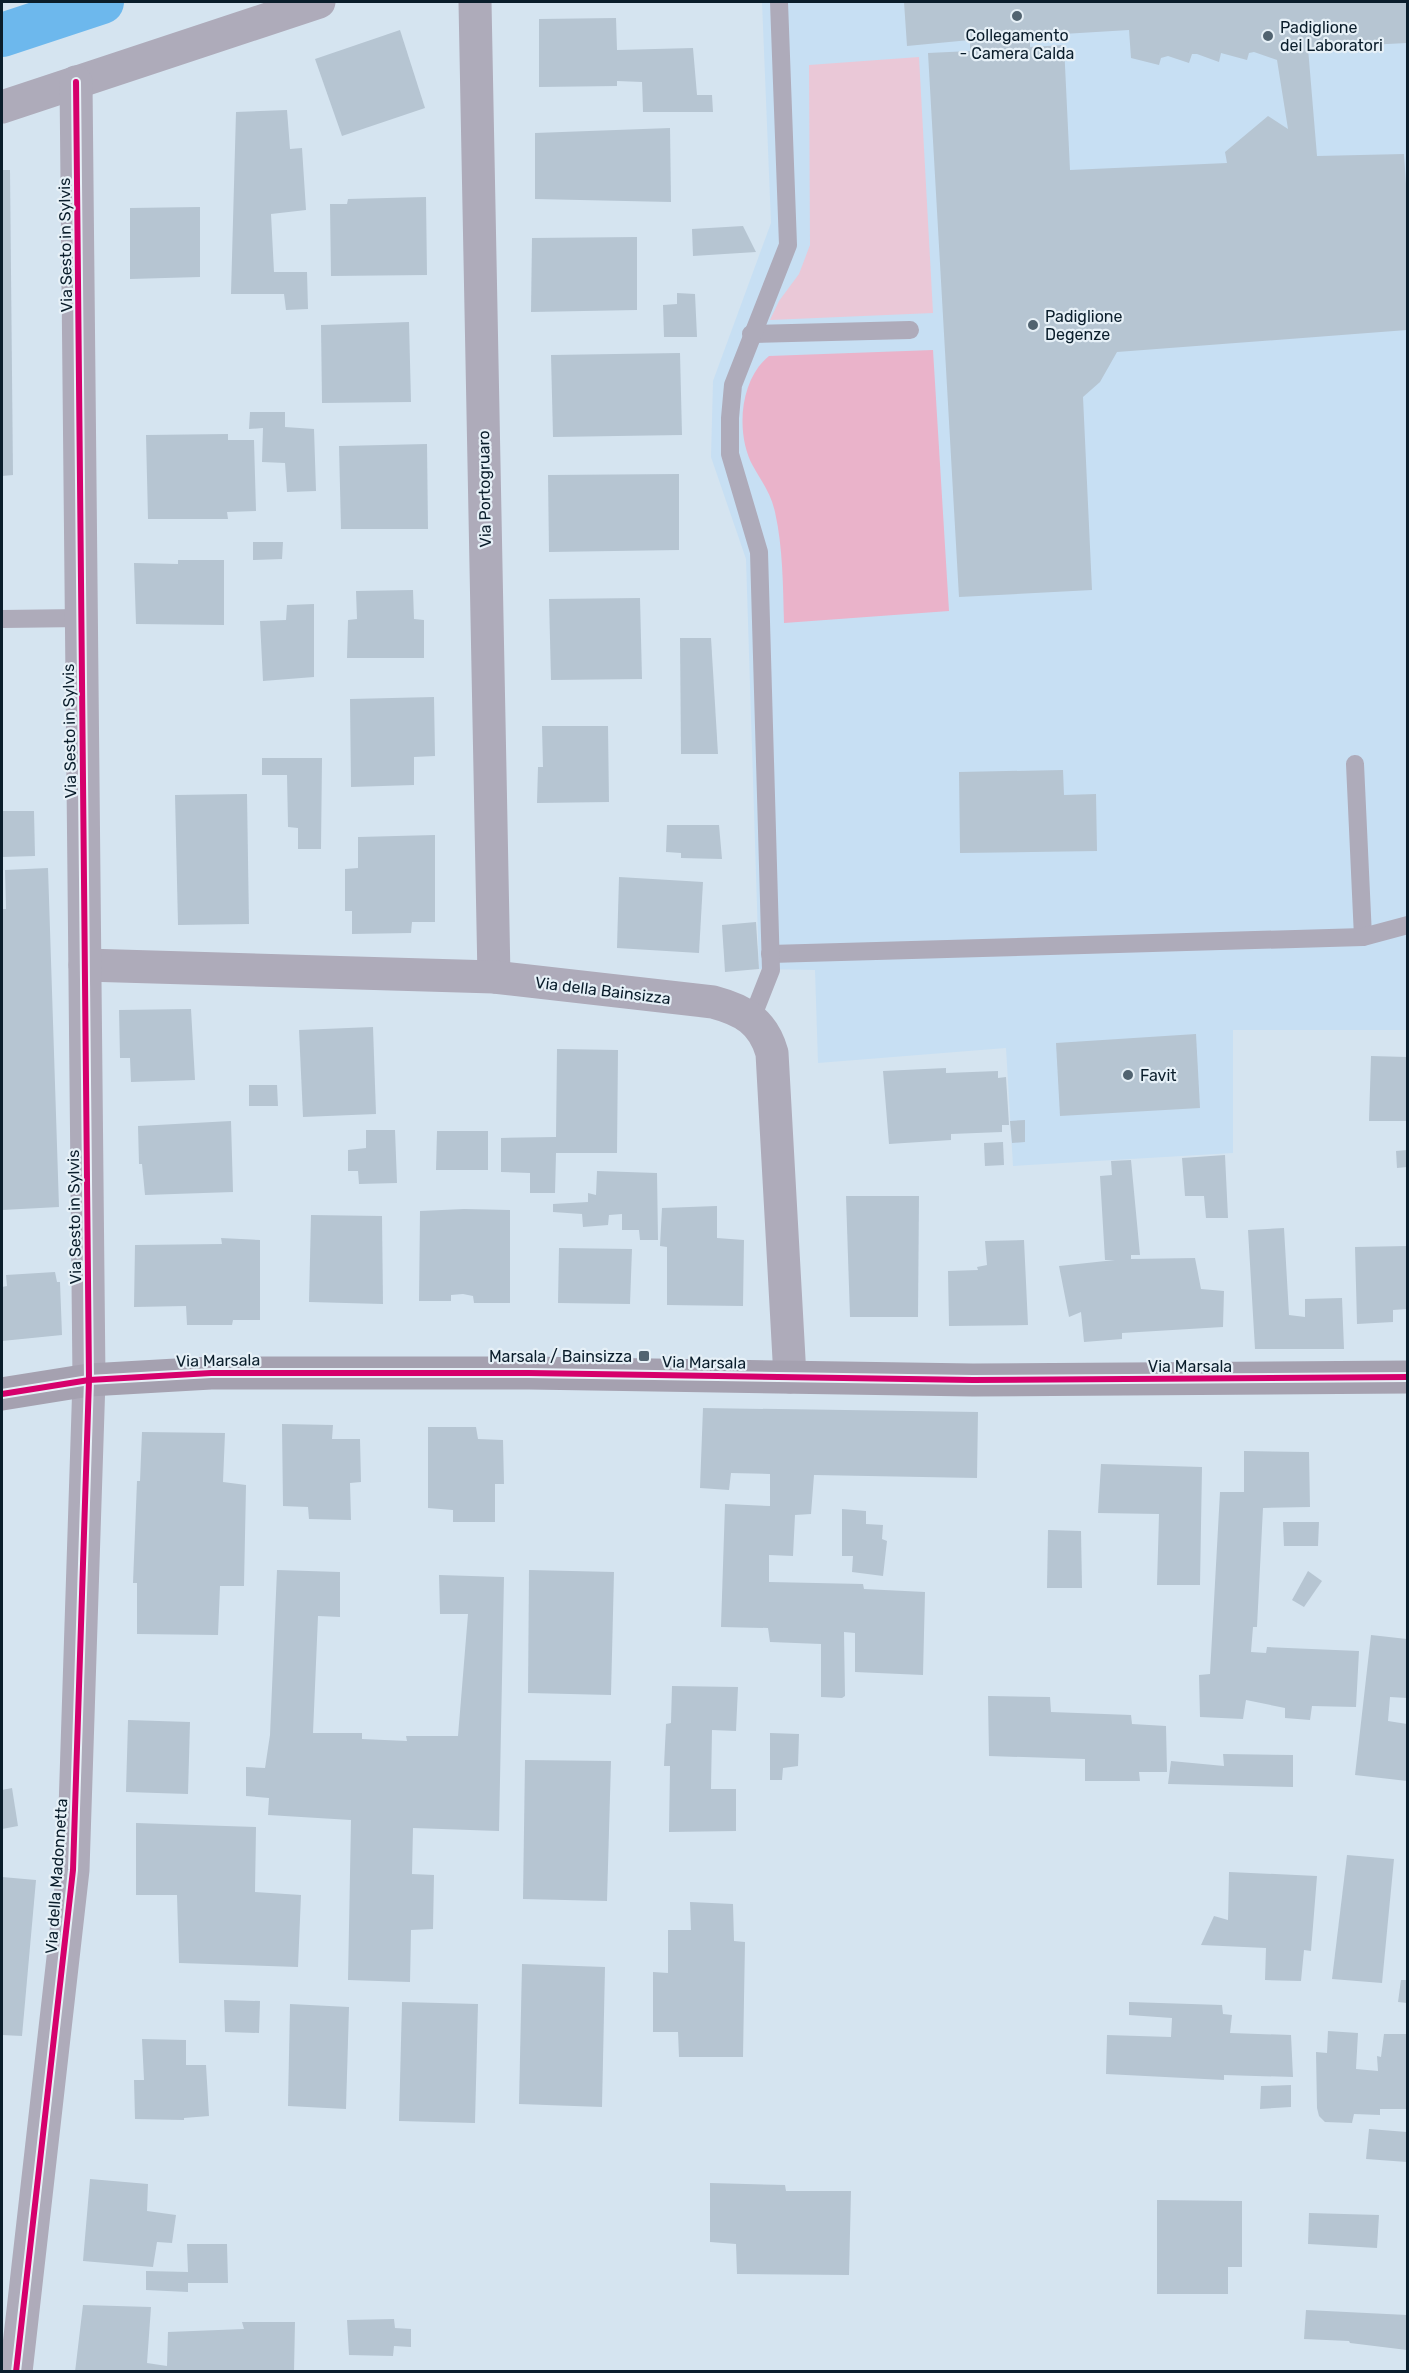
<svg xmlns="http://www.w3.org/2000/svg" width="1409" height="2373" font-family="Rubik,sans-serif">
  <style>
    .built { fill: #c7dff3 }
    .green { fill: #eac8d7 }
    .forest { fill: #eab3ca }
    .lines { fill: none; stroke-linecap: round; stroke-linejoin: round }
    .canal { stroke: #6db8ed; stroke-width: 44 }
    .building { fill: #b6c5d2; fill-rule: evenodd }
    .lane { stroke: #aeabba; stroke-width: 18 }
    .street { stroke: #aeabba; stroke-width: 33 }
    .secondary { stroke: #a5a1b0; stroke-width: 33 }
    .cycleway-casing { stroke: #e6f0f7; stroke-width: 10 }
    .cycleway { stroke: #d6006c; stroke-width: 6 }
    .poi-dot { fill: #516370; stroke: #e6f0f7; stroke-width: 2 }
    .labels { text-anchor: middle; stroke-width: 4.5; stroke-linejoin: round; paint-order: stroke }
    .poi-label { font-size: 16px; fill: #0a1d2b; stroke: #e6f0f7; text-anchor: start }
    .street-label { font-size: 16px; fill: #0a1d2b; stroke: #e6f0f7 }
  </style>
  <rect width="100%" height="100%" fill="#d5e4f0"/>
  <polygon class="built" points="762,2 1407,2 1407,1030 1233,1030 1233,1153 1013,1166 1006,1048 818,1063 815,970 759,969 746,559 711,457 713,381 771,223"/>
  <polygon class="green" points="919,57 933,313 770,320 779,301 799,274 810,245 809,65"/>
  <path class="forest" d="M 933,350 L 949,611 L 784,623 C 783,586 783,548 775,512 C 771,494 762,482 753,466 C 735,433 740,379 769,356 Z"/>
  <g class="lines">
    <polyline class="canal" points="2,35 102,2"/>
  </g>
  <g class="building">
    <path d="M 904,2 L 1407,2 L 1407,43 L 1308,48 L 1317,156 L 1404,154 L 1407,199 L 1407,330 L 1117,352 L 1100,382 L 1083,397 L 1092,590 L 959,597 L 928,53 L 970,51 L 970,40 L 907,46 ZM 1129,30 L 1131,58 L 1159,65 L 1161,58 L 1168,56 L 1189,63 L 1192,54 L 1197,54 L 1219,62 L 1221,53 L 1247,60 L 1249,53 L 1254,52 L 1277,60 L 1288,129 L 1268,116 L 1225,152 L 1227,163 L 1070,170 L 1064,45 L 1030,47 L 1030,36 Z"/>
    <polygon points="616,18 617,50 693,48 697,95 712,95 713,112 643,112 642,82 617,81 617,86 539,87 539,19"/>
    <polygon points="400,30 425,108 342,136 315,59"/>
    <polygon points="287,110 290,149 302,148 306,210 271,214 274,272 307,272 308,309 286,310 284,294 231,294 236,112"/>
    <polygon points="670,128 671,202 535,199 535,133"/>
    <polygon points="2,170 10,170 13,475 2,476"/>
    <polygon points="426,197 427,275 331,276 330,204 347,204 348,199"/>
    <polygon points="200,207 200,277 130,279 130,208"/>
    <polygon points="743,226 756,252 693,256 692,229"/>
    <polygon points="637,237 637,310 531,312 532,238"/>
    <polygon points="677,293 695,294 697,337 664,337 663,305 677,304"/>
    <polygon points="409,322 411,402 322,403 321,325"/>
    <polygon points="680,353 682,435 553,437 551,355"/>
    <polygon points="250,412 285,412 285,427 314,429 316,491 287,492 285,463 262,462 263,428 249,429"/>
    <polygon points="228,434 228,440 254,440 256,511 227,512 228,519 148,519 146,435"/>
    <polygon points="427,444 428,529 341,529 339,446"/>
    <polygon points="679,474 679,550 549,552 548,475"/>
    <polygon points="253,542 283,542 282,559 253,560"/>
    <polygon points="178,560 224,560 224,625 136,624 134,563 178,564"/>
    <polygon points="413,590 414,619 424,620 424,658 347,658 348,620 357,619 356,591"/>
    <polygon points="640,598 642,679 551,680 549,599"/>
    <polygon points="314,604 314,677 263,681 260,621 286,620 287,605"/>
    <polygon points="680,638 711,638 718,754 681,754"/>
    <polygon points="434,697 435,756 414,757 414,785 351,787 350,699"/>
    <polygon points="542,726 608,726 609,802 537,803 538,767 543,767"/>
    <polygon points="262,758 322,758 321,849 298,849 298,828 288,827 287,775 262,775"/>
    <polygon points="1063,770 1064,795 1096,794 1097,851 960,853 959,772"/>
    <polygon points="247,794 249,924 178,925 175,795"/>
    <polygon points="2,811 34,811 35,856 2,857"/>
    <polygon points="667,825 719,825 722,859 681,858 681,853 666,852"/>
    <polygon points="435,835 435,922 412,922 411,933 352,934 352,911 345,911 345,869 358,868 358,837"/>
    <polygon points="48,868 59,1207 2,1210 2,909 6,909 5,870"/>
    <polygon points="619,877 703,882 699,953 617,948"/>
    <polygon points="756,922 759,969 725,972 722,925"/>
    <polygon points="191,1009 195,1080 131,1082 130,1058 120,1058 119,1010"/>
    <polygon points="373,1027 376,1114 303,1117 299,1030"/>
    <polygon points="1196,1034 1200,1108 1060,1116 1056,1043"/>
    <polygon points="557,1049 618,1050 617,1153 556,1153 555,1193 530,1193 530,1173 501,1172 501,1138 556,1137"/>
    <polygon points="1371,1056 1407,1057 1407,1121 1369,1121"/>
    <polygon points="946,1068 946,1073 998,1071 998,1078 1006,1077 1009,1125 1002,1125 1002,1132 951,1134 951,1140 889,1144 883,1071"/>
    <polygon points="249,1085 277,1085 278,1106 249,1106"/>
    <polygon points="1025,1120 1025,1142 1012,1143 1010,1121"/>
    <polygon points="231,1121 233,1192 145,1195 142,1164 139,1164 138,1126"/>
    <polygon points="366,1130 395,1130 397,1183 359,1184 358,1171 348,1171 348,1150 366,1148"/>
    <polygon points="437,1131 488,1131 488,1170 436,1170"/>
    <polygon points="1003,1142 1004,1165 985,1166 984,1143"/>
    <polygon points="1407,1150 1407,1167 1397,1168 1396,1151"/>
    <polygon points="1225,1155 1228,1218 1206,1218 1204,1196 1185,1196 1182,1158"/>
    <polygon points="1131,1160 1140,1255 1131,1255 1131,1259 1195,1258 1201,1289 1224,1291 1223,1327 1122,1333 1122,1339 1084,1342 1081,1312 1069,1317 1059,1266 1115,1260 1105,1260 1100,1176 1112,1175 1111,1161"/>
    <polygon points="597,1171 657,1173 658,1240 640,1240 639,1230 622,1230 622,1214 609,1215 608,1225 583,1227 582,1214 553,1212 553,1204 588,1202 588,1193 596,1195"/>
    <polygon points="846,1196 919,1196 918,1317 850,1317"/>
    <polygon points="717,1206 717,1238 744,1240 743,1306 667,1305 667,1247 660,1246 662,1208"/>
    <polygon points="464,1209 510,1210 510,1303 474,1303 473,1296 463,1294 451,1295 451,1301 419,1301 420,1211"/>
    <polygon points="311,1215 382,1216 383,1304 309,1302"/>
    <polygon points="1284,1228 1289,1315 1305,1317 1305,1299 1342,1298 1344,1349 1255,1349 1248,1230"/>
    <polygon points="221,1238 260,1240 260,1320 233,1320 232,1325 187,1325 186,1306 134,1307 135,1245 222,1244"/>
    <polygon points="1024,1240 1028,1325 949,1326 948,1271 978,1270 977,1267 987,1265 985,1241"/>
    <polygon points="1407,1246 1407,1309 1393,1310 1393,1322 1357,1324 1355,1247"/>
    <polygon points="559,1248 632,1249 630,1304 558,1303"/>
    <polygon points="55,1272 57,1282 60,1282 62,1335 2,1341 2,1287 7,1286 6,1275"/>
    <polygon points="703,1408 978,1412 977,1478 814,1475 811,1514 795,1515 793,1556 769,1555 769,1582 863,1584 864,1589 925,1592 923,1675 855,1672 855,1633 844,1632 845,1696 842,1698 821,1697 821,1644 770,1642 768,1628 721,1627 725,1504 770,1506 770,1474 731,1473 729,1490 700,1488"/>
    <polygon points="282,1424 333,1425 332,1439 360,1439 361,1482 350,1483 351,1520 309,1519 308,1507 283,1506"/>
    <polygon points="428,1427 476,1427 478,1439 503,1440 504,1484 495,1484 495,1522 453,1522 453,1510 428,1508"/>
    <polygon points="142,1432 225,1433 223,1482 246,1485 244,1586 220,1586 218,1635 137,1634 137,1583 133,1583 137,1481 140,1481"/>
    <polygon points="1244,1451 1309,1452 1310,1507 1263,1508 1257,1627 1253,1627 1251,1652 1266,1653 1267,1647 1359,1651 1356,1707 1312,1706 1310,1720 1285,1718 1285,1708 1246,1700 1243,1719 1200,1717 1199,1675 1210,1674 1220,1492 1244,1492"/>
    <polygon points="1101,1464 1202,1467 1200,1585 1157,1585 1159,1514 1098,1513"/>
    <polygon points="842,1509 866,1511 866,1524 883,1525 882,1539 887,1541 883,1576 852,1572 853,1556 842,1556"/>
    <polygon points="1283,1522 1319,1522 1318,1546 1284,1546"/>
    <polygon points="1048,1530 1081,1531 1082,1588 1047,1588"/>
    <polygon points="277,1570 340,1572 340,1617 318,1616 313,1733 362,1733 362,1739 407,1741 406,1736 458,1736 468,1614 440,1614 439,1575 504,1577 499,1831 413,1828 412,1874 434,1875 433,1929 411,1930 410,1982 348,1980 351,1820 268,1815 269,1798 246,1796 246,1767 265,1768 270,1735"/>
    <polygon points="529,1570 614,1572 611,1695 528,1693"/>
    <polygon points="1308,1571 1322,1581 1304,1607 1292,1600"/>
    <polygon points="1371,1635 1407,1639 1407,1698 1390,1697 1388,1721 1407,1724 1407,1781 1355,1775"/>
    <polygon points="672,1686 738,1687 736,1731 712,1730 711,1789 736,1789 736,1831 669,1832 670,1766 664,1766 666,1724 671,1723"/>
    <polygon points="988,1696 1050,1697 1051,1712 1131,1715 1132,1724 1166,1726 1167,1772 1139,1772 1140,1781 1085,1781 1085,1759 989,1756"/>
    <polygon points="128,1720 190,1722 188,1794 126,1792"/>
    <polygon points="770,1733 799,1734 798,1766 783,1768 782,1780 770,1780"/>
    <polygon points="1223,1754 1293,1755 1293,1787 1168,1784 1171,1761 1224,1766"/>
    <polygon points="525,1760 611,1761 607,1901 523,1899"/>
    <polygon points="12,1788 18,1826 2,1829 2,1790"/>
    <polygon points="136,1823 256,1827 255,1892 301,1895 298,1967 179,1963 177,1895 136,1895"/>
    <polygon points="1347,1855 1394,1859 1382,1983 1332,1979"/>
    <polygon points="1229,1872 1317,1876 1311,1951 1304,1950 1301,1981 1265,1980 1266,1948 1201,1945 1214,1916 1228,1920"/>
    <polygon points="2,1877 36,1880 22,2036 2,2035"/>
    <polygon points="690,1902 733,1904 734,1941 745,1942 743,2057 679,2057 678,2032 653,2032 653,1972 668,1973 668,1930 691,1930"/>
    <polygon points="522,1964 605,1967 602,2107 519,2104"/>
    <polygon points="1401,1980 1407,1980 1407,2003 1398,2002"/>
    <polygon points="224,2000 260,2001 259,2033 225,2032"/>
    <polygon points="402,2002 478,2004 475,2123 399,2121"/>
    <polygon points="1129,2002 1222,2005 1223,2014 1232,2015 1230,2033 1291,2035 1293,2077 1224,2075 1224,2080 1106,2074 1107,2035 1171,2037 1172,2018 1129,2015"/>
    <polygon points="290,2004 349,2007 346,2109 288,2106"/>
    <polygon points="1328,2031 1358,2033 1356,2069 1378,2071 1377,2056 1381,2057 1384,2034 1407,2034 1407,2109 1380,2109 1380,2115 1354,2114 1352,2123 1325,2122 1319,2116 1317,2108 1316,2052 1327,2053"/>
    <polygon points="142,2039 186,2040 186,2065 206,2065 209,2116 184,2118 184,2120 135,2119 134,2080 144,2080"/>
    <polygon points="1291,2085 1291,2107 1260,2109 1261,2086"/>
    <polygon points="1369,2129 1407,2132 1407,2162 1366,2159"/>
    <polygon points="90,2179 148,2184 147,2211 176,2215 172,2243 157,2242 153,2267 83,2261"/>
    <polygon points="710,2183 785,2185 786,2191 851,2191 849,2275 737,2274 736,2244 710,2242"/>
    <polygon points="1157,2200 1242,2201 1242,2267 1228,2267 1228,2294 1157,2294"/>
    <polygon points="1309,2213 1379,2215 1377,2248 1308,2244"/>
    <polygon points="187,2244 227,2244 228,2283 188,2283 188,2292 146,2290 146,2271 188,2272"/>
    <polygon points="83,2305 151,2307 147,2363 167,2366 168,2332 244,2329 242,2322 295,2322 294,2372 75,2372"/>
    <polygon points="1306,2310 1407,2315 1407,2350 1350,2343 1349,2341 1304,2339"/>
    <polygon points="394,2319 395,2328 411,2329 411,2347 394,2346 393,2356 349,2355 347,2320"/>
  </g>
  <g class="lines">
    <g class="lane">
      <polyline points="751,334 910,330"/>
      <polyline points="2,619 82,618"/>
      <polyline points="1355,764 1363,937"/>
      <polyline points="770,954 1363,937 1408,925"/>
      <polyline points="752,1018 771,970 759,552 730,454 730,418 733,385 788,245 779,2"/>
    </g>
    <g class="street">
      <polyline points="475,2 494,977"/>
      <polyline points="2,107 319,2"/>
      <path d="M 85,965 L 494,977 L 713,1002 C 743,1010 763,1021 772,1053 L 790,1377"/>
      <polyline points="16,2372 73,1870 89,1380 76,82"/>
    </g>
    <polyline class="secondary" points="2,1394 89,1380 211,1373 529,1373 973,1380 1408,1377"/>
    <g class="cycleway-casing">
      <g id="cycleway">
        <polyline points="2,1394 89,1380 211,1373 529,1373 973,1380 1408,1377"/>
        <polyline points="16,2372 73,1870 89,1380 76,82"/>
      </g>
    </g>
    <use href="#cycleway" class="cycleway"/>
  </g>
  <g class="poi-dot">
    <circle cx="1017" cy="16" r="6"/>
    <circle cx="1268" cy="36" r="6"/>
    <circle cx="1033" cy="325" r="6"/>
    <circle cx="1128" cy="1075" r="6"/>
    <rect x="638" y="1350" width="12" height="12" rx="3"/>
  </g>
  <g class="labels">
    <g class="poi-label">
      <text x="1280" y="33">Padiglione<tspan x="1280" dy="18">dei Laboratori</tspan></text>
      <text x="1017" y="41" text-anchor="middle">Collegamento<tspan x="1017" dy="18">- Camera Calda</tspan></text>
      <text x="1045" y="322">Padiglione<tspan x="1045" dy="18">Degenze</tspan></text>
      <text x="1140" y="1081">Favit</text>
      <text x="632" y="1362" text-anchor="end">Marsala / Bainsizza</text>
    </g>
    <g class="street-label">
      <text transform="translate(65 245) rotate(-91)" y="6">Via Sesto in Sylvis</text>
      <text transform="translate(484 489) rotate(-91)" y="6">Via Portogruaro</text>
      <text transform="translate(69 731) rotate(-91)" y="6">Via Sesto in Sylvis</text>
      <text transform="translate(603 990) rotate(7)" y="6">Via della Bainsizza</text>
      <text transform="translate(74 1217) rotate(-91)" y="6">Via Sesto in Sylvis</text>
      <text transform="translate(218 1360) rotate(-1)" y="6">Via Marsala</text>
      <text transform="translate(704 1362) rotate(1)" y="6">Via Marsala</text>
      <text x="1190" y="1372">Via Marsala</text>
      <text transform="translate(56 1876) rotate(-86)" y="6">Via della Madonnetta</text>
    </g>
  </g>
  <rect width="1409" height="2373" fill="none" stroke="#0a1d2b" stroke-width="6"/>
</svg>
